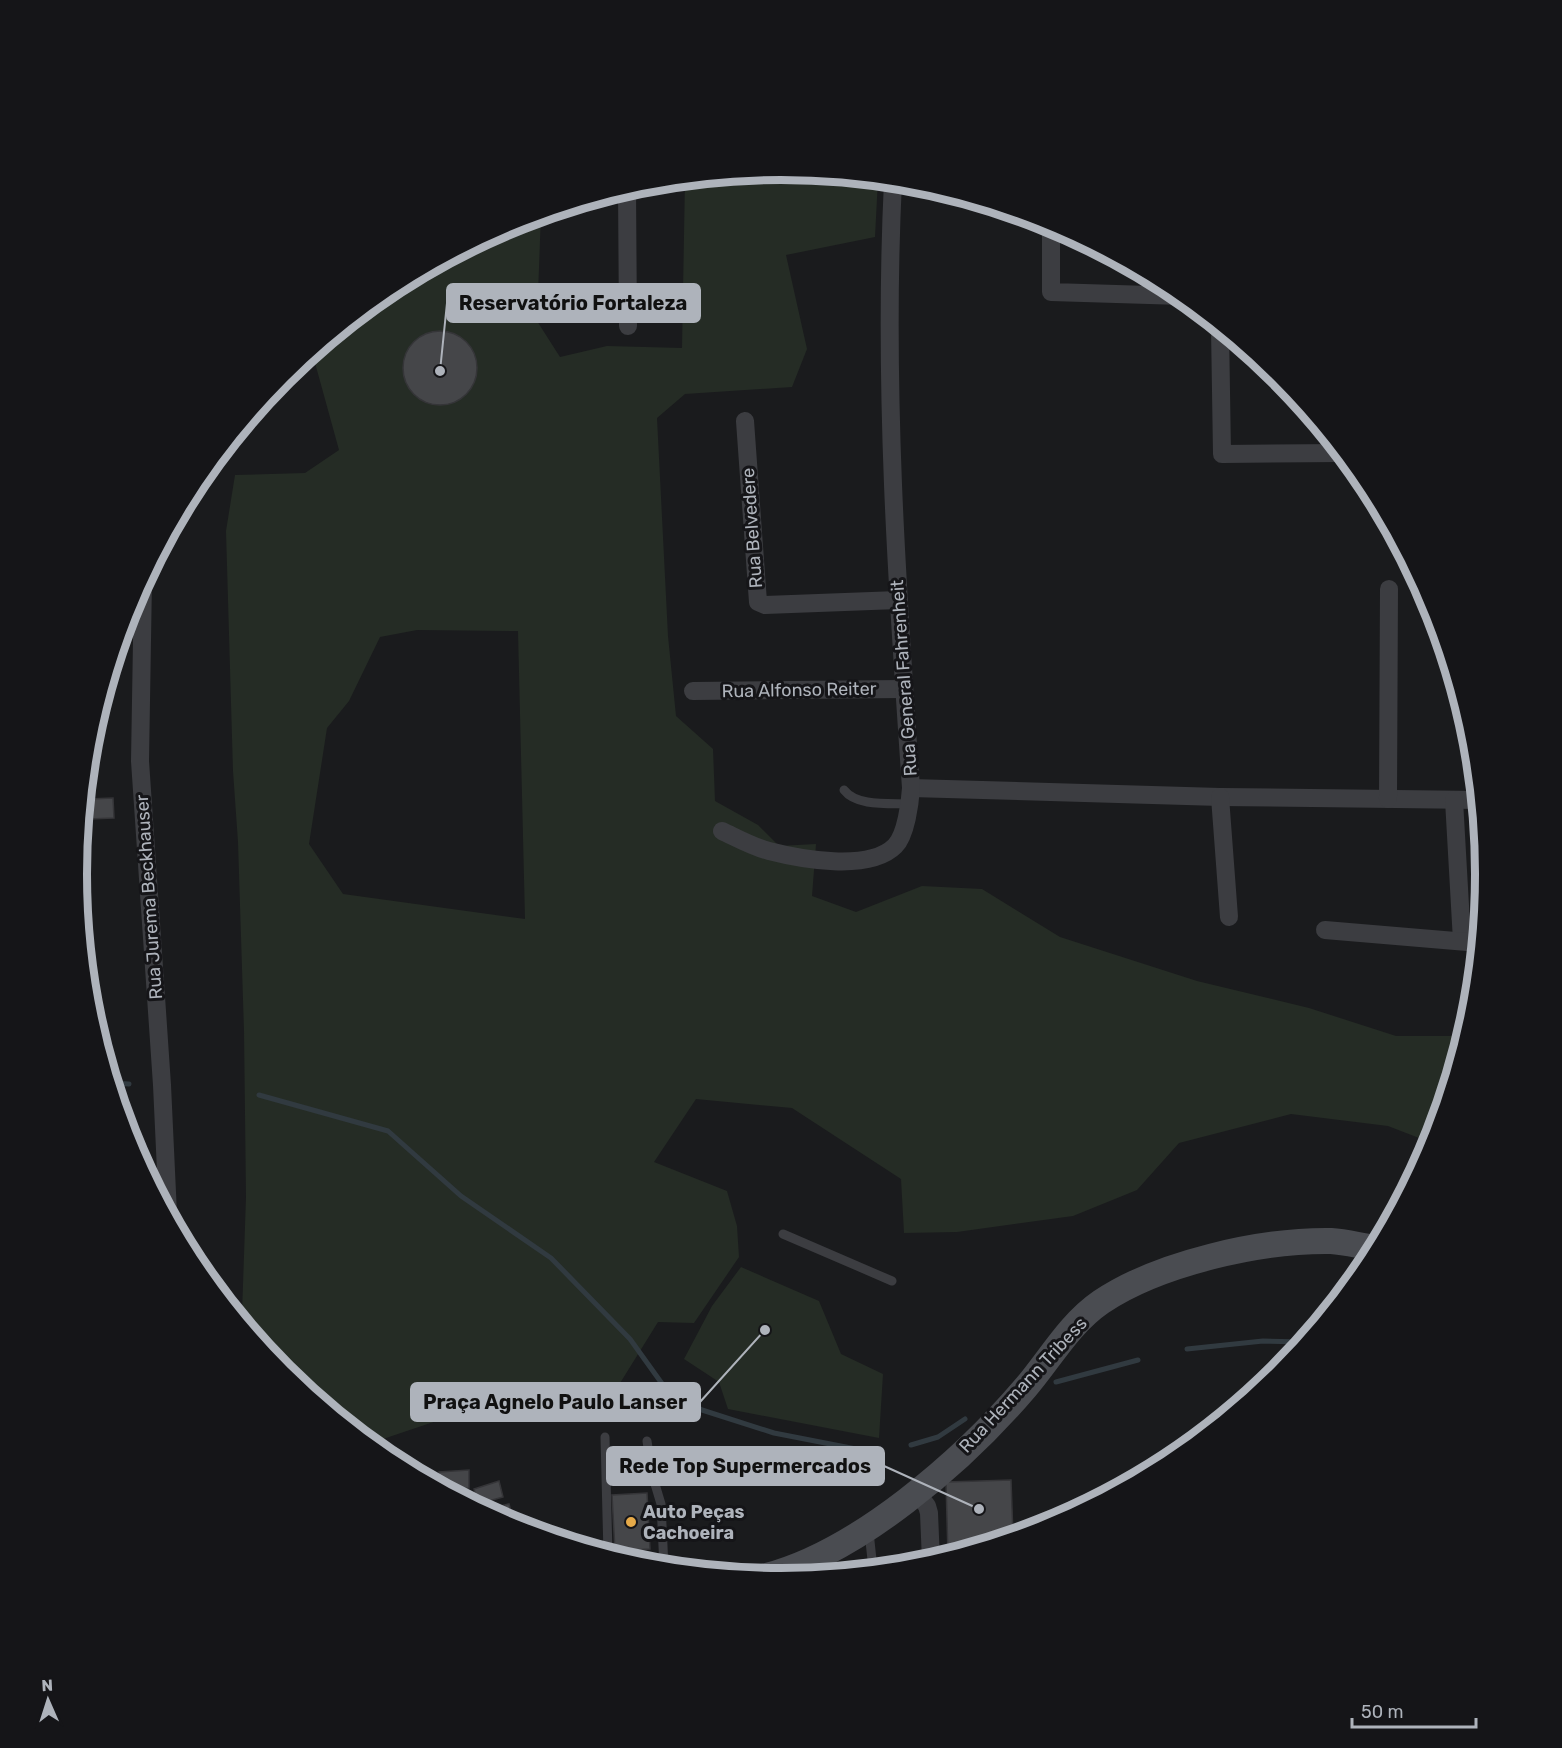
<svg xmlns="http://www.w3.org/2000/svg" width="1562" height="1748" font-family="Rubik,sans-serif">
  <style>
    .green { fill: #252c25; fill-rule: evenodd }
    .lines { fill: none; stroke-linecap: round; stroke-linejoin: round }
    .stream { stroke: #313a40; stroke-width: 5 }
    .building { fill: #454649; stroke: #353538; stroke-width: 1.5 }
    .lane { stroke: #3c3d41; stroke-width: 9 }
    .street { stroke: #3c3d41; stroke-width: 18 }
    .secondary { stroke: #4a4c51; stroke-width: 26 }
    .poi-dot { fill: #e6aa49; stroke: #151518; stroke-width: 2 }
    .labels { text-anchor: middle; stroke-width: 6; stroke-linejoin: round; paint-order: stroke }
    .street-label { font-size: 18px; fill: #aeb3bb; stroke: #151518 }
    .poi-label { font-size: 18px; font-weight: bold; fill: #aeb3bb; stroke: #151518; text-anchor: start }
    .rim { fill: none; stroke: #aeb3bb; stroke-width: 8 }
    .leader { fill: none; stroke: #aeb3bb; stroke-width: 2 }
    .callout-dot { fill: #aeb3bb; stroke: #151518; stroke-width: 2 }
    .callout { fill: #aeb3bb; stroke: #aeb3bb; stroke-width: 2 }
    .callout-label { font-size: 20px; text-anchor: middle; font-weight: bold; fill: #111 }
  </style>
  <rect width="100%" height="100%" fill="#1a1b1d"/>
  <g class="green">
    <path d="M 781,170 L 878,179 L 875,237 L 786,255 L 807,349 L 792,387 L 685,394 L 657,418 L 668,636 L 676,716 L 713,749 L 715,801 L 758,825 L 779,846 L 816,844 L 812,896 L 856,912 L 922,886 L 982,889 L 1060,937 L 1197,981 L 1309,1008 L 1396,1036 L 1465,1036 L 1432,1143 L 1388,1126 L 1291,1114 L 1179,1143 L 1137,1190 L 1073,1216 L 957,1232 L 904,1233 L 901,1179 L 792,1108 L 696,1099 L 654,1162 L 727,1191 L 737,1226 L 739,1257 L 694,1323 L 658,1322 L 617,1388 L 487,1404 L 383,1439 L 386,1457 C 351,1428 250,1355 242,1314 L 246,1197 L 244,1031 L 238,842 L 233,771 L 226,531 L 235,475 L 305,473 L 339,450 L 312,352 L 390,288 L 512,223 L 541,214 L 537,321 L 560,357 L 607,346 L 682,348 L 685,179 ZM 417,630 L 518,631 L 525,919 L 343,894 L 309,844 L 327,728 L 349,701 L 380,637 Z"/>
    <polygon points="741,1267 819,1301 841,1354 883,1374 879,1438 728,1409 719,1382 684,1359 712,1306"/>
  </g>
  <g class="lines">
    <g class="stream">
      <polyline points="112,1083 129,1084"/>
      <polyline points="259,1095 388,1131 461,1196 551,1258 630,1339 663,1385 702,1410 774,1433 856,1449 877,1449"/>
      <polyline points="1187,1349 1263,1341 1304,1342"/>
      <polyline points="1056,1382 1138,1360"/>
      <polyline points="911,1445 938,1437 965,1419"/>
    </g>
  </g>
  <g class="building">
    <circle cx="440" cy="368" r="37"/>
    <polygon points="113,798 114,818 89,819 88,799"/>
    <polygon points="469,1470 469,1488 446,1490 440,1487 439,1472"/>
    <polygon points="1011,1480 1013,1536 948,1556 946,1482"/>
    <polygon points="499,1481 503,1497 478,1504 474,1489"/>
    <polygon points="647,1493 650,1549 615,1551 612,1495"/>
    <polygon points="509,1504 515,1526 484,1510"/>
  </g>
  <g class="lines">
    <g class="lane">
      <path d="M 844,790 C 857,807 890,803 910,804"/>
      <polyline points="783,1234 892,1281"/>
      <polyline points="605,1437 608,1554"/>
      <polyline points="647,1441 652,1474 661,1504 664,1567"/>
      <polyline points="869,1532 873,1569"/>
    </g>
    <g class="street">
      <polyline points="627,188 628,326"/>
      <polyline points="1051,223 1051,292 1182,296"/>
      <polyline points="1220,328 1222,454 1343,453"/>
      <polyline points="745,421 758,602 765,605 898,600"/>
      <polyline points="143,580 140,761 162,1085 168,1214"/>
      <polyline points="693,691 904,689"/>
      <polyline points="911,788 1220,797 1478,800"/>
      <polyline points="1220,797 1229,917"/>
      <polyline points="1388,799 1389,589"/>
      <polyline points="1454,800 1462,941"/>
      <path d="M 722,831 C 737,838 753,847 769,851 C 800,859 869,872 895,846 C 906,835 910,803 911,788 C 897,586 883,383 893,181"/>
      <polyline points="1325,930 1479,943"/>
      <polyline points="917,1493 927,1506 929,1513 931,1561"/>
    </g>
    <path class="secondary" d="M 763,1577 C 857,1554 964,1460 1026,1387 C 1050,1359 1069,1324 1101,1302 C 1159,1263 1261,1240 1331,1241 C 1346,1242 1361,1246 1376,1248"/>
  </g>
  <circle class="poi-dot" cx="631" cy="1522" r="6"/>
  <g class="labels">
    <g class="street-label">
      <text transform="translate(752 528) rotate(-94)" y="6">Rua Belvedere</text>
      <text transform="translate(904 678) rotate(-94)" y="6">Rua General Fahrenheit</text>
      <text transform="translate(799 690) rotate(-1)" y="6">Rua Alfonso Reiter</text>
      <text transform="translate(149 897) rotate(-94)" y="6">Rua Jurema Beckhauser</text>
      <text transform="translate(1023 1385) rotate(-47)" y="6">Rua Hermann Tribess</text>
    </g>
    <g class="poi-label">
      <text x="643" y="1518">Auto Peças<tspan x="643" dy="21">Cachoeira</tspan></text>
    </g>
  </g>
  <path d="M0 0H1562V1748H0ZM87 874a694 694 0 1 1 1388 0a694 694 0 1 1-1388 0Z" fill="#151518" fill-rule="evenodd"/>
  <path class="rim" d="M87 874a694 694 0 1 1 1388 0a694 694 0 1 1-1388 0Z"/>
  <path class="leader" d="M440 371L447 303M765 1330L700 1402M979 1509L884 1466"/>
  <g class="callout-dot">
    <circle cx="440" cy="371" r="6"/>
    <circle cx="765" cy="1330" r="6"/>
    <circle cx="979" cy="1509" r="6"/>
  </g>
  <g class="callout">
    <rect x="447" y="284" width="253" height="38" rx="6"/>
    <rect x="411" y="1383" width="289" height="38" rx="6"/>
    <rect x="607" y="1447" width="277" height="38" rx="6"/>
  </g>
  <g class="callout-label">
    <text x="573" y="310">Reservatório Fortaleza</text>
    <text x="555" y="1409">Praça Agnelo Paulo Lanser</text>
    <text x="745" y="1473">Rede Top Supermercados</text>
  </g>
  <g transform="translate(48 1700) rotate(357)" stroke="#151518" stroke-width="4.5" paint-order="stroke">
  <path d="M0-4.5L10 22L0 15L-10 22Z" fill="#aeb3bb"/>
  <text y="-9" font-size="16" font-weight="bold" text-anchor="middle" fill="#aeb3bb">N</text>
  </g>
  <path d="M1352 1718v9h124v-9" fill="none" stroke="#aeb3bb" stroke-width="3"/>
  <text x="1361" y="1718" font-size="18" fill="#aeb3bb" stroke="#151518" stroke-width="4.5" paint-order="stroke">50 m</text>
</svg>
